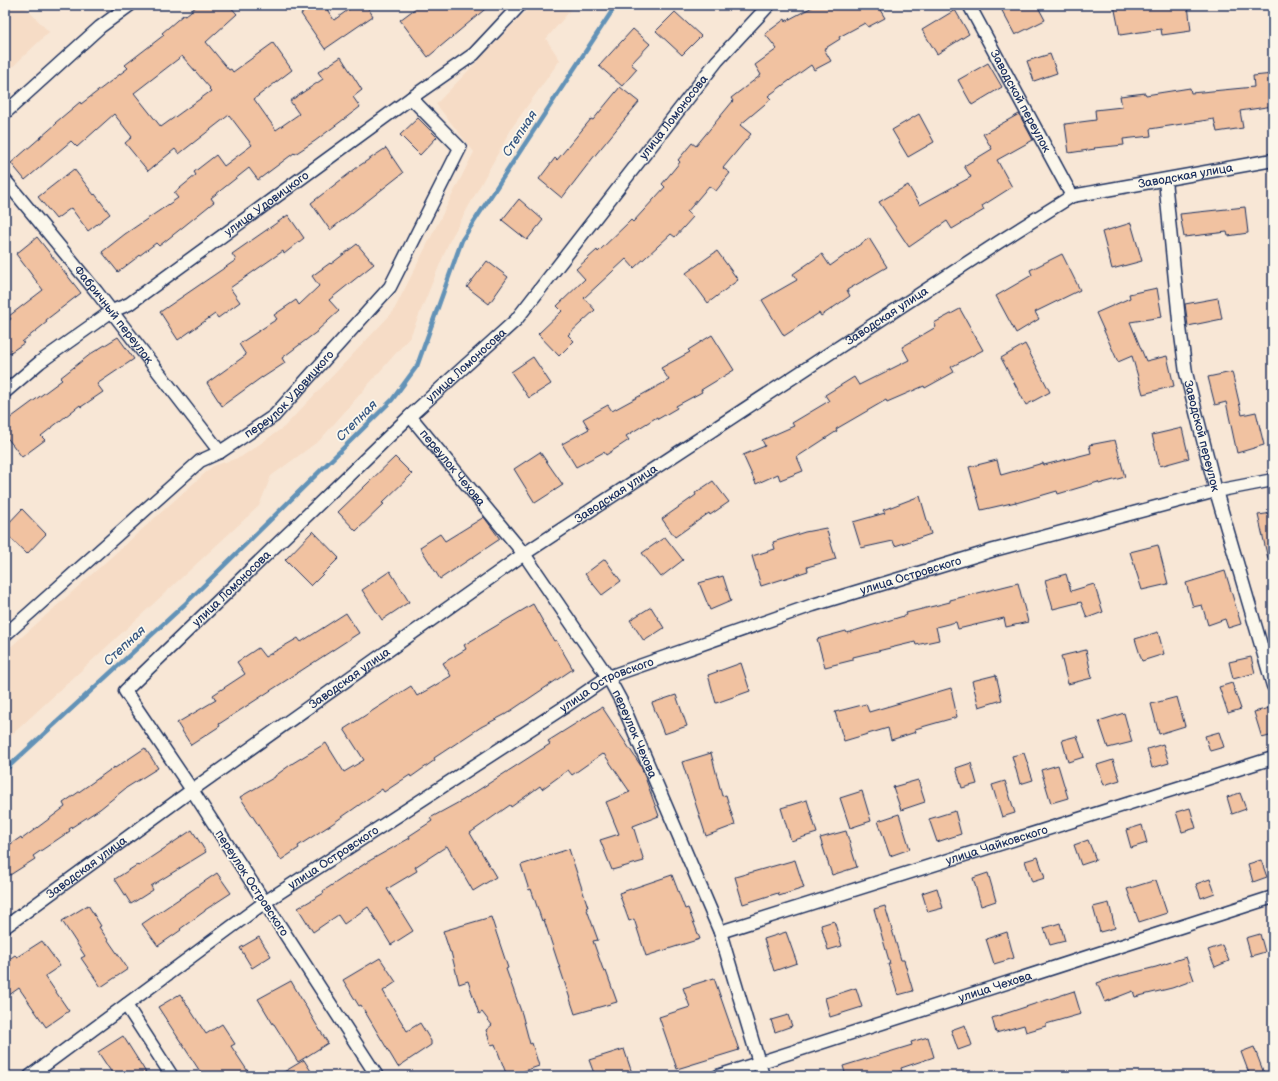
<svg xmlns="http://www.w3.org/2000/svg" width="1278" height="1081" font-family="'Balsamiq Sans',sans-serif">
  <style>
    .built { fill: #f6dcc6 }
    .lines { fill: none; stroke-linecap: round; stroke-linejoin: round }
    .stream { stroke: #6292b7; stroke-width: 4.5 }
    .building { fill: #f1c2a1; stroke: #1b2f5e; fill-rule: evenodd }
    .minor-casing { stroke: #1b2f5e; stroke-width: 15 }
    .minor { stroke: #fbf7ec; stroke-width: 12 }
    .labels { text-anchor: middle; stroke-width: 3.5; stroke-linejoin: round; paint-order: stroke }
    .street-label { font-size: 12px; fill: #1b2f5e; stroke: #fbf7ec }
    .water-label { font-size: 13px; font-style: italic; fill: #385883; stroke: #fbf7ec }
  </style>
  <rect width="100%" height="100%" fill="#f8e7d6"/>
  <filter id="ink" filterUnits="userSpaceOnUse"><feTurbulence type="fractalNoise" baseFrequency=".025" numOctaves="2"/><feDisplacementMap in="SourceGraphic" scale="8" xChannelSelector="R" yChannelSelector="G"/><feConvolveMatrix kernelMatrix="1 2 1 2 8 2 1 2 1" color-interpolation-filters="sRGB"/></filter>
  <g filter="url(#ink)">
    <g class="built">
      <polygon points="5,5 23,5 49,32 5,74"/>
      <polygon points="532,5 575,5 546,39 560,60 513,126 449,242 410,337 320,440 271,476 259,506 5,741 5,652 213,466 241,457 284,427 393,312 474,152 436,104"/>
    </g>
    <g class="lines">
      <polyline class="stream" points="5,770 184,605 392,400 417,366 462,240 616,5"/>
    </g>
    <g class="building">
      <path d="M 198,5 L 229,5 L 237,14 L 206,42 L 229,70 L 231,69 L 233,72 L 273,43 L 292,70 L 254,99 L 276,130 L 299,114 L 290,101 L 323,79 L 318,72 L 341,57 L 362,90 L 353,97 L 360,107 L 315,141 L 295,154 L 294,153 L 258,180 L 249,168 L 211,198 L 214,202 L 178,231 L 159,246 L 156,243 L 118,272 L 102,252 L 125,234 L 178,198 L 174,193 L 196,175 L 194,172 L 216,155 L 224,166 L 252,145 L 229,115 L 179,154 L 175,149 L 148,171 L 125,143 L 132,137 L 114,114 L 77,147 L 71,141 L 25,180 L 11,163 L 56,124 L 55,123 L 80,102 L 81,104 L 128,68 L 125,65 L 164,35 L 162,33 L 183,15 L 185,16 ZM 182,56 L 210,88 L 209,89 L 211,91 L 161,127 L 134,93 Z"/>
      <polygon points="314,5 324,5 334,20 355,5 366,5 373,16 325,49 301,14"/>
      <polygon points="420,5 490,5 428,57 400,20"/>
      <polygon points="816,5 877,5 885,18 868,27 865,23 839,37 840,39 824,49 831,61 814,70 811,65 768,96 771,99 740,125 751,134 723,168 730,173 716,191 709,186 687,212 693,217 675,237 671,234 634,268 626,259 584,298 595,310 568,335 574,341 559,356 538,334 562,311 557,306 585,279 576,269 597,250 598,252 631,220 633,222 665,187 662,184 680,162 678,160 692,143 696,146 733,101 731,98 761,75 755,65 777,49 765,34 785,19 786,21"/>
      <polygon points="999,5 1037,5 1045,20 1015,35"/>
      <polygon points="1114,5 1188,5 1191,31 1162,35 1161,29 1120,35"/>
      <polygon points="955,10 969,34 937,54 922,30"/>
      <polygon points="675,12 701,36 682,55 656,31"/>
      <polygon points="633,29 650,44 631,64 637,69 622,86 599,66"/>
      <polygon points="1050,54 1057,73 1034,81 1027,61"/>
      <polygon points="988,63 1002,87 972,105 958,80"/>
      <polygon points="1273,74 1273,106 1240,111 1243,128 1217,132 1214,119 1150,129 1151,136 1123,139 1124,145 1094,148 1095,149 1069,153 1065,124 1096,120 1095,110 1122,107 1120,96 1145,93 1146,95 1190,88 1191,93 1254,87 1253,76"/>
      <polygon points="620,87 639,102 592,159 562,198 539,179 555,158 557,160 591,119 593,120"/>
      <polygon points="919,114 934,142 908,157 892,130"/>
      <polygon points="1019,114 1033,140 997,160 1012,187 982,206 984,210 952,229 947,221 909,247 879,202 908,185 920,205 971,177 964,166 992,149 983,134"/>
      <polygon points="418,118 437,137 420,155 400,135"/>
      <polygon points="386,148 403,173 330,230 311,203 359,166"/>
      <polygon points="74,169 94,195 95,194 110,214 88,231 71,208 56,219 38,197"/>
      <polygon points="519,199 543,220 527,240 502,220"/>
      <polygon points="1245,207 1248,233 1228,236 1227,232 1184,237 1180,214"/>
      <polygon points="288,215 304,238 284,254 283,251 230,288 240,302 218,318 215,314 178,340 160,312 236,260 232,254"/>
      <polygon points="1131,223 1142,261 1112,269 1102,232"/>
      <polygon points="37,237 81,293 46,320 47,322 22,342 24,343 5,356 5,323 11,319 9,316 43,290 16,254"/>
      <polygon points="869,238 887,267 847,290 850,296 821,316 819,313 784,336 762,300 797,280 793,274 822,254 830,266"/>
      <polygon points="357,244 374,264 329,300 339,311 318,330 318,331 282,358 285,363 262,378 262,377 222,406 207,383 246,355 239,344 277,319 274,315 296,300 299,305 319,286 312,276 330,263 331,264"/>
      <polygon points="717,251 738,280 708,303 686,273"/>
      <polygon points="1062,254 1080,290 1035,312 1039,319 1016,333 996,296 1032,275 1030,270"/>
      <polygon points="487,261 508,277 489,304 467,287"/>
      <polygon points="1157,288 1162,317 1130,322 1146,361 1167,356 1174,386 1143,394 1132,356 1118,362 1096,313 1130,298 1129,294"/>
      <polygon points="1218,298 1222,319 1188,326 1185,304"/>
      <polygon points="960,309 983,350 951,367 954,372 925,388 924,386 887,402 886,400 836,429 837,431 797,457 803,471 780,480 778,474 756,484 743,455 765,446 762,440 794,426 792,423 829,401 825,395 854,377 859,385 909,360 902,347 936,327 934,323"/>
      <polygon points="712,335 734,370 701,390 702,392 676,406 677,408 658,419 657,417 626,436 629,440 606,455 604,452 576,467 562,444 589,429 583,419 608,405 612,411 669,380 661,368 690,352 688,350"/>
      <polygon points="118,337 134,359 97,384 103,392 81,407 80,405 41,436 45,440 22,457 5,435 5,422 62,380 60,378 92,353"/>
      <polygon points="1025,344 1050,392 1026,405 1001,358"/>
      <polygon points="533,357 551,384 529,398 511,372"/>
      <polygon points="1232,372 1242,415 1256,412 1264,445 1237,453 1226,402 1215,405 1208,377"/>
      <polygon points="1182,428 1189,458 1160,466 1152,435"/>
      <polygon points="1115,440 1125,477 1099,484 1098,482 1058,494 1057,491 1016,503 1016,502 981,510 969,467 997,460 1001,475 1043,463 1044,465 1091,453 1089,445"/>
      <polygon points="540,452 563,485 535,503 514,469"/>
      <polygon points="395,457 412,474 382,503 384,504 356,531 338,512"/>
      <polygon points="713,481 729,502 710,515 709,513 675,537 662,519 696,495 695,493"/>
      <polygon points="920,496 931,534 895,546 893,541 861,548 853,522 885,513 883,510"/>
      <polygon points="22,509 46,534 27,554 5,533 5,527"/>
      <polygon points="1273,513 1273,559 1268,559 1258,515"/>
      <polygon points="484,517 500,539 440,579 420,547 440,534 445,541"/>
      <polygon points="826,528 836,559 807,567 808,571 761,586 752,556 775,549 773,542 805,532"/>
      <polygon points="313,531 339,558 311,586 285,560"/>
      <polygon points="665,537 683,560 661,577 642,553"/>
      <polygon points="1158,545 1168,584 1142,590 1130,552"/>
      <polygon points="605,559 621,581 602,595 585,574"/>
      <polygon points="390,571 409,602 382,620 362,590"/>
      <polygon points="1225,571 1241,624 1228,628 1225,619 1208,625 1202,605 1193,607 1186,583"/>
      <polygon points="1066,574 1071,591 1094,584 1103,612 1087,618 1081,602 1053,609 1045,580"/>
      <polygon points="723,576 731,601 710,610 699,583"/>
      <polygon points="1018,583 1028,622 1006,627 1004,618 958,629 956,622 936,627 939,640 916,645 915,642 853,657 853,660 825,667 817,639 846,631 847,633 907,615 906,613 950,602 950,600"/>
      <polygon points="533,604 554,641 556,640 573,669 506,714 481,727 434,758 435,760 411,777 410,775 384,792 382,789 332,824 298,846 299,848 281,860 240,797 275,777 275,776 293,763 326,743 344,772 364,760 344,729 411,686 417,696 451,676 443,663 466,649 464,645"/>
      <polygon points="651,607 664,628 644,641 630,620"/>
      <polygon points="346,613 359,633 219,724 220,726 191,745 177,723 216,700 213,695 245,674 237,662 258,648 265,657 298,638 301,642"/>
      <polygon points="1158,632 1164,654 1142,661 1135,639"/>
      <polygon points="1086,650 1092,678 1068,684 1061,656"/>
      <polygon points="1251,657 1255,673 1233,679 1229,662"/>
      <polygon points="741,663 750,691 716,703 708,675"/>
      <polygon points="996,675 1002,700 979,707 972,681"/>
      <polygon points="1232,683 1241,709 1228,713 1219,687"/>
      <polygon points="951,688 957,717 915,729 916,732 891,740 888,728 844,741 835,712 866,704 869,712"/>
      <polygon points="676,695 687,726 664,734 652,703"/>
      <polygon points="1177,697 1185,726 1159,734 1151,704"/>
      <polygon points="602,707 641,766 659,816 633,826 644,861 612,870 600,840 619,834 606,802 630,792 604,754 603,755 602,754 572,775 568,770 542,789 540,786 511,807 510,805 470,833 496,877 473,891 447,846 415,867 417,871 387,889 413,931 391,945 368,907 344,924 338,915 313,932 298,908 324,893 323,891 369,861 410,838 409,836 432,821 430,818 463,800 550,744 548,741"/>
      <polygon points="1269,708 1273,722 1273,735 1262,738 1254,712"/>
      <polygon points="1124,713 1132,742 1108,748 1099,721"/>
      <polygon points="1219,732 1224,747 1210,751 1205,736"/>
      <polygon points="1077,736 1084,757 1068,762 1062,740"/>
      <polygon points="1163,744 1169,763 1152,768 1147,749"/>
      <polygon points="145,748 158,768 126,788 100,809 69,829 70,831 33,856 35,859 10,875 5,867 5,848 21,837 22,839 65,807 63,803 93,782 114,767 115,768"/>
      <polygon points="711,753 722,796 726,795 735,825 706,836 682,762"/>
      <polygon points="1024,753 1033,780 1020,784 1012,756"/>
      <polygon points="1113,760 1120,780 1104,785 1097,765"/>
      <polygon points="971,763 977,784 962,788 956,768"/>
      <polygon points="1058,765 1068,798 1051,803 1041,770"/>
      <polygon points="918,780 925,802 901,810 893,787"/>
      <polygon points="1005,781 1015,813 1002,817 992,785"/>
      <polygon points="862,791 871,821 850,828 840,798"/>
      <polygon points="1240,793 1246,809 1232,814 1227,797"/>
      <polygon points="807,800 817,833 791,841 781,808"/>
      <polygon points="1190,808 1196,828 1182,832 1176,812"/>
      <polygon points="955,811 961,834 937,842 929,819"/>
      <polygon points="899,814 910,849 890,856 878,821"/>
      <polygon points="1142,825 1147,843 1131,848 1126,830"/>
      <polygon points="192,830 206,852 151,886 153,890 131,904 115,879 137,865 138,866"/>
      <polygon points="846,831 857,867 832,875 820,838"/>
      <polygon points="1088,840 1096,860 1081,865 1074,845"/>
      <polygon points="569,849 588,907 586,907 598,940 593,941 604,972 606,971 617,1002 575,1014 544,920 542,921 531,889 529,890 521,865"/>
      <polygon points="1038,857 1045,878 1032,882 1025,861"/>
      <polygon points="795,860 804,888 779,896 778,893 743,904 735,877"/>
      <polygon points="1261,860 1267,877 1253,882 1248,864"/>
      <polygon points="217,873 231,893 205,910 205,911 180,929 181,930 158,946 142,924"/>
      <polygon points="988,873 996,901 981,906 973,878"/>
      <polygon points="672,875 685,909 688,908 700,939 646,956 634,919 629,921 619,893"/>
      <polygon points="1210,879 1215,893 1201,898 1196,884"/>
      <polygon points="1156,880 1167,913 1139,922 1127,889"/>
      <polygon points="937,888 943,908 928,912 922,893"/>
      <polygon points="1109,903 1115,928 1100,932 1093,907"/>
      <polygon points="88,905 101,926 99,927 128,969 101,987 81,958 85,956 62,921"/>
      <polygon points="885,906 901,960 904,960 913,991 898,995 888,964 890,964 874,909"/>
      <polygon points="491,917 508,968 506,969 522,1014 530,1044 532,1043 539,1066 510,1076 507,1076 495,1044 491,1045 486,1030 492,1025 482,1012 479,1014 468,981 459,984 451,952 450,952 443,931"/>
      <polygon points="834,921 842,946 828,950 821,925"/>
      <polygon points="1060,923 1065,941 1050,945 1044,928"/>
      <polygon points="786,932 797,963 774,971 764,939"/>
      <polygon points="1007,932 1014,958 994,964 986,939"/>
      <polygon points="1260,934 1265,952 1251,956 1246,938"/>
      <polygon points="259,937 271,956 252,968 240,948"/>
      <polygon points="42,941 60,966 45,976 69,1011 46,1027 19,988 5,998 5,962 15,955 17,957"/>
      <polygon points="1222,945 1229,961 1215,967 1208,950"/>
      <polygon points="1186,957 1194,980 1172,988 1135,997 1133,991 1105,1002 1097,983 1112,978 1156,967"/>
      <polygon points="380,958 396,982 383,991 407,1031 420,1023 431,1041 431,1045 398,1067 361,1005 359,1006 343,980"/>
      <polygon points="714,978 739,1050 677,1069 659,1017 690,1007 683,988"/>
      <polygon points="291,981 316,1024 328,1043 298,1062 274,1024 273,1024 258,999"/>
      <polygon points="856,988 862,1007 830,1017 825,998"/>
      <polygon points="1074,991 1081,1014 1046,1024 1046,1026 1026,1032 1024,1025 996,1033 992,1018"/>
      <polygon points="180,994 206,1034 222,1024 235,1044 231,1046 251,1076 203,1076 158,1007"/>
      <polygon points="788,1015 792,1026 775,1032 771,1020"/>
      <polygon points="965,1025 972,1045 958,1050 951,1030"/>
      <polygon points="123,1036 142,1066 148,1076 114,1076 98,1052"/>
      <polygon points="928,1037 934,1057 901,1068 902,1071 886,1076 846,1076 843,1066 912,1045 911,1042"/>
      <polygon points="1254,1047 1265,1076 1250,1076 1241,1052"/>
      <polygon points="624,1049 633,1076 595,1076 589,1060"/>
      <polygon points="304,1060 314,1076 277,1076"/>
    </g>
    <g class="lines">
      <g class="minor-casing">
        <g id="minor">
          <path id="s1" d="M 969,5 L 1072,196"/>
          <polyline points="5,113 100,27 130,5"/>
          <path id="s2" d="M 5,180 L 96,291 L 220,452"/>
          <path id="s3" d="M 1165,180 L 1179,320 L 1186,373 L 1216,491 L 1273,686"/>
          <path id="s4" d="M 5,392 L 40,362 L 112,311 L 129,304 L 411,98 L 474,54 L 520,5"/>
          <path id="s5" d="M 410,416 L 524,554 L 608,677 L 621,701 L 720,932 L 763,1076"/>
          <path id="s6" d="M 5,635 L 200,461 L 220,452 L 274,416 L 390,287 L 460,148 L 411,98"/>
          <path id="s7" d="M 5,927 L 192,790 L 524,554 L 999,242 L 1072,196 L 1273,160"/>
          <path id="s8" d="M 720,932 L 1273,758"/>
          <polyline points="126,1005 172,1076"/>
          <path id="s9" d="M 30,1076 L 265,902 L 563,708 L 608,677 L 813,605 L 994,550 L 1216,491 L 1273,480"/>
          <path id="s10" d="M 377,1076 L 192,790 L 125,691 L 410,416 L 516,320 L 717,61 L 769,5"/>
          <path id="s11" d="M 718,1076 L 1273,897"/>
        </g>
      </g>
      <use href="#minor" class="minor"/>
    </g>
  </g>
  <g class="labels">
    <g class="street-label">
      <text dy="4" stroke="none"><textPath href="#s1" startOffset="109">Заводской переулок</textPath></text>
      <text dy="4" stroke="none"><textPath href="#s10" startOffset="1256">улица Ломоносова</textPath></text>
      <text dy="4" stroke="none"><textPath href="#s7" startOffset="1409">Заводская улица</textPath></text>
      <text dy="4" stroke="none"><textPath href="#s4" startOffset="323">улица Удовицкого</textPath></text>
      <text dy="4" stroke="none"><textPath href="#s2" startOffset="173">Фабричный переулок</textPath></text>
      <text dy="4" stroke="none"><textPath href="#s7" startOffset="1073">Заводская улица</textPath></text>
      <text dy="4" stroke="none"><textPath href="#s10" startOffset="932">улица Ломоносова</textPath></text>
      <text dy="4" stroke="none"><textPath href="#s6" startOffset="374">переулок Удовицкого</textPath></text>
      <text dy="4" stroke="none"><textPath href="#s3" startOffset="259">Заводской переулок</textPath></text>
      <text dy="4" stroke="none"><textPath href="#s5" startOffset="67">переулок Чехова</textPath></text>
      <text dy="4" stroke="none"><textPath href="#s7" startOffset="749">Заводская улица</textPath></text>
      <text dy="4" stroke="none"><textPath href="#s9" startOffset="1022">улица Островского</textPath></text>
      <text dy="4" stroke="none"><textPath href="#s10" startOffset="608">улица Ломоносова</textPath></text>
      <text dy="4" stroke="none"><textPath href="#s7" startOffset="425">Заводская улица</textPath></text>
      <text dy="4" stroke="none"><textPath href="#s9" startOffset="698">улица Островского</textPath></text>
      <text dy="4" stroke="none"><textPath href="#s5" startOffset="391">переулок Чехова</textPath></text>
      <text dy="4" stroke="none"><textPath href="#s8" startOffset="290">улица Чайковского</textPath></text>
      <text dy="4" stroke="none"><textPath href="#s9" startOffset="374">улица Островского</textPath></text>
      <text dy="4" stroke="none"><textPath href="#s7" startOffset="101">Заводская улица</textPath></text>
      <text transform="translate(252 883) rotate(57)" y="4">переулок Островского</text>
      <text dy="4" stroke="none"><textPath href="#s11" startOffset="291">улица Чехова</textPath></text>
    </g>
    <g class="water-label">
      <text transform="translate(519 133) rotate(-57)" y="5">Степная</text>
      <text transform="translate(356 420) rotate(-45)" y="5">Степная</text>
      <text transform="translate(124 645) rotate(-43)" y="5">Степная</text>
    </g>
  </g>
  <rect width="1278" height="1081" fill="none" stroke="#fbf7ec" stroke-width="20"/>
  <rect x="10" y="10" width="1258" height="1061" fill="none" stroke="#1b2f5e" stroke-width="1.5" filter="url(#ink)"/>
</svg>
